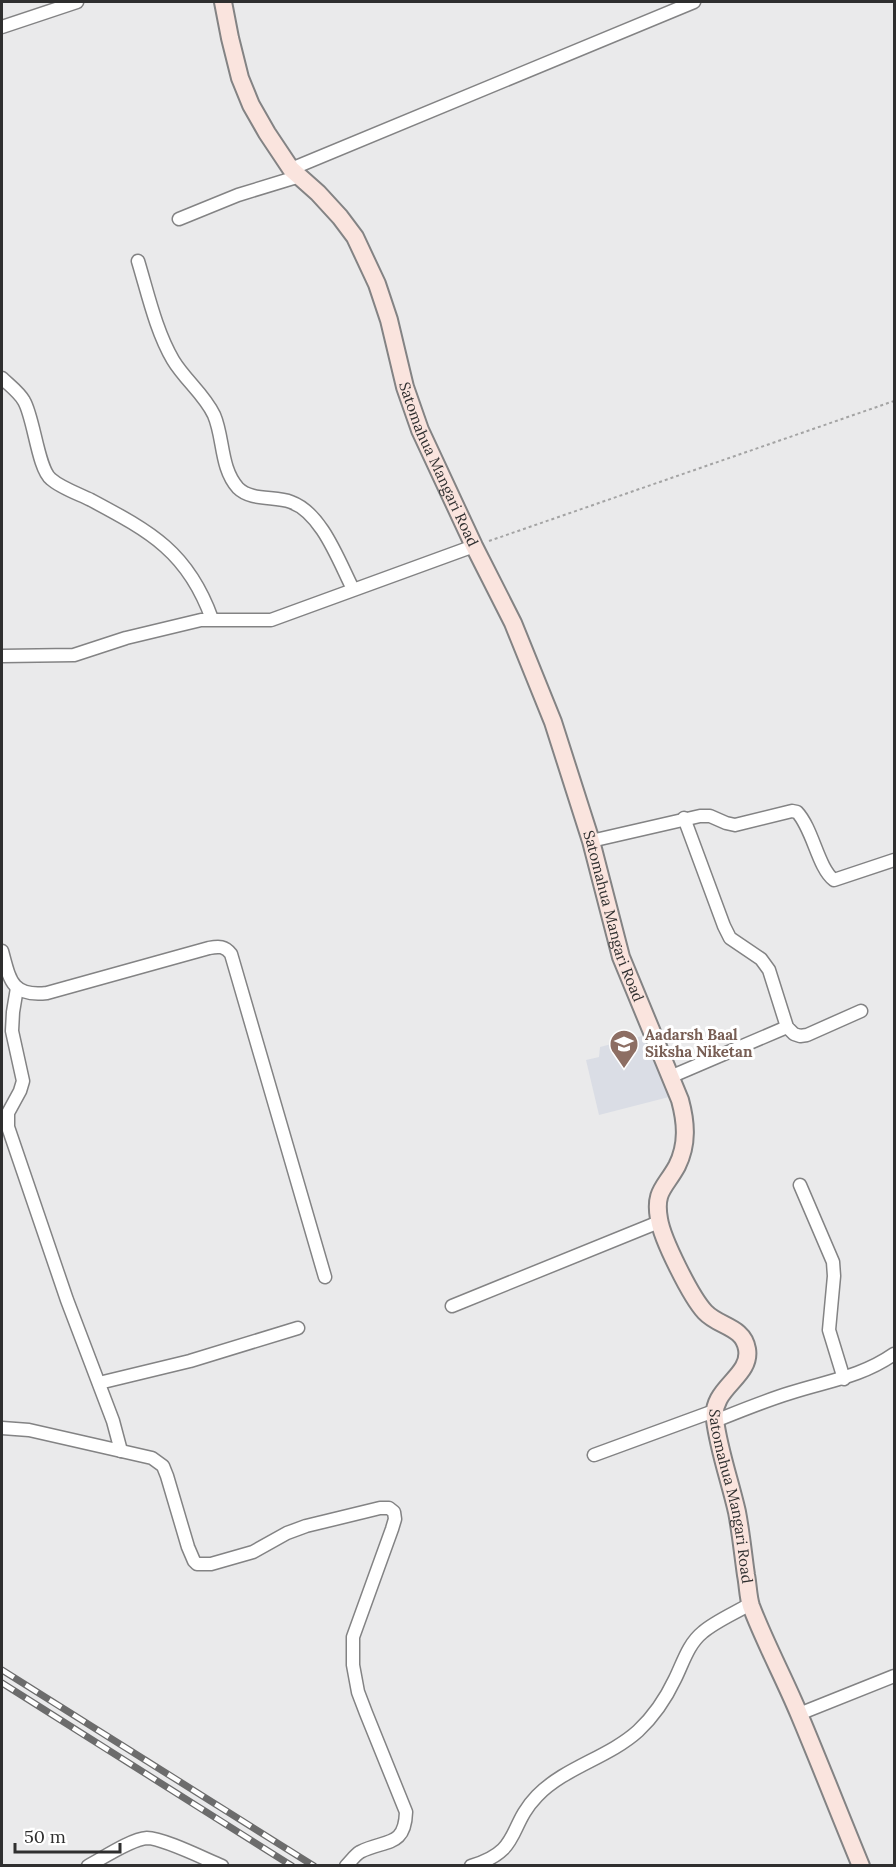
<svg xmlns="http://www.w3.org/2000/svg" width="896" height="1867" font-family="Lora,serif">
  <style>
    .built { fill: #dadde5 }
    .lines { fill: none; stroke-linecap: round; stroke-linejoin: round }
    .street-casing { stroke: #838384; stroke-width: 15 }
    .secondary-casing { stroke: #838384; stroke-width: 20 }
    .path { stroke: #a4a4a4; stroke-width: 2; stroke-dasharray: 3 3; stroke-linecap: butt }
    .street { stroke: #fff; stroke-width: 12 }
    .secondary { stroke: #fae4de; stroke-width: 16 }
    .rail-casing { stroke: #6c6c6c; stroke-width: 7 }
    .rail { stroke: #fff; stroke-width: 4.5; stroke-dasharray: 14; stroke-linecap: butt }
    .labels { text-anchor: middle; stroke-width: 6; stroke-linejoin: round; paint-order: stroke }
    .street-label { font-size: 15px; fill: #2f2f2f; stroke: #fff }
    .education-label { font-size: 15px; font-weight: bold; fill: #785e54; stroke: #fff; text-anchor: start }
  </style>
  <rect width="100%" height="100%" fill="#eaeaeb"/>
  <polygon class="built" points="642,1036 665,1078 669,1097 599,1115 586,1060 599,1057 600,1047"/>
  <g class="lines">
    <g class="street-casing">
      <g id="street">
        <polyline points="2,27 77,2"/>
        <polyline points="291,169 694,2"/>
        <polyline points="179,219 238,195 300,176"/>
        <path d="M 138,261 C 148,294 156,331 173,360 C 185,380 204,394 214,415 C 224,438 220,468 238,488 C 251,501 275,496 291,502 C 322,513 339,562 353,589"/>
        <path d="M 2,378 C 9,385 19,392 24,401 C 34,418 38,469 51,479 C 61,488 79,494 91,500 C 151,532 188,552 212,619"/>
        <polyline points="2,656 74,655 126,638 201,620 271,620 474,546"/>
        <polyline points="684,818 724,926 730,938 761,959 769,970 787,1027 794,1034 800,1036 807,1035 861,1011"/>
        <path d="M 591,841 L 700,816 L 710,816 L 726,823 L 735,825 L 792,811 L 797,812 C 813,829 818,868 834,880 L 894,860"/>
        <path d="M 2,951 C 10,981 12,997 47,993 L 209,948 C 219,946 225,946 231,954 L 325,1277"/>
        <polyline points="17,988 13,1012 12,1031 23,1081 20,1091 8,1113 8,1127 67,1300 113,1421 121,1451"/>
        <polyline points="670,1077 787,1027"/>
        <polyline points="800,1185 833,1262 834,1276 829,1330 844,1379"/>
        <polyline points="452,1306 659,1222"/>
        <polyline points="99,1383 190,1361 298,1328"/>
        <path d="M 715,1421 C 740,1411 764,1401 790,1393 C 827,1381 861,1377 894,1354"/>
        <path d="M 2,1428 L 29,1430 L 152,1458 L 163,1466 L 167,1476 L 188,1547 L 194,1561 L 197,1564 L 211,1564 L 253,1552 L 287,1533 L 306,1526 L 380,1508 L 389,1508 L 394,1512 L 395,1519 L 392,1529 L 353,1637 L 353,1665 L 358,1692 L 366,1713 L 406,1812 C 405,1848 385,1839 360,1852 C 355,1855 351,1861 346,1866"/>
        <polyline points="594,1455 714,1411"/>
        <polyline points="799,1714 894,1676"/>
        <path d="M 88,1866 C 103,1858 131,1839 147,1838 C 163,1838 205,1859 222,1866"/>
        <path d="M 471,1866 C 522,1851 507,1827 537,1796 C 565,1767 608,1758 638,1731 C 653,1717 666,1698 675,1679 C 683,1663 688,1644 703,1632 C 716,1621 735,1613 750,1604"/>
      </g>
    </g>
    <g class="secondary-casing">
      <g id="secondary">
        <path id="s1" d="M 223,2 L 230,38 L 240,78 L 251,105 L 267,133 L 291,169 L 318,193 L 340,217 L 355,237 L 377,284 L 389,320 L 405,387 L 420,430 L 474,546 L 513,623 L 553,722 L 591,841 L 621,957 L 680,1100 C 686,1122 688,1144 677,1166 C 665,1188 654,1191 659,1219 C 662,1239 691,1297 705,1312 C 719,1327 743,1326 747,1349 C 752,1377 710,1388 715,1420 C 719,1451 730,1481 737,1512 C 741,1533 743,1554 746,1575 C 748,1585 748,1597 751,1606 C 765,1643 784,1678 799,1714 C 820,1764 840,1815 861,1866"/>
      </g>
    </g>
    <polyline class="path" points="489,541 894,401"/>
    <use href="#street" class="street"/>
    <use href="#secondary" class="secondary"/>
    <g class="rail-casing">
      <g id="rail">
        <polyline points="2,1670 314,1866"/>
        <polyline points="2,1683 292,1866"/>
      </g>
    </g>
    <use href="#rail" class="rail"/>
  </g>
  <defs>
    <g id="school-pin" transform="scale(1.5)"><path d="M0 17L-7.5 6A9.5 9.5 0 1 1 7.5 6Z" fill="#8d6e63" stroke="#fff"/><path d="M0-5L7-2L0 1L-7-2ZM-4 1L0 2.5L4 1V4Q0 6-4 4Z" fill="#fff"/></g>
  </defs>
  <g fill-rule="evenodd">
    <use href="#school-pin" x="624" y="1044"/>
  </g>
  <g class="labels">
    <g class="street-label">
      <text dy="5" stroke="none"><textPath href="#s1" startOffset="519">Satomahua Mangari Road</textPath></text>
      <text dy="5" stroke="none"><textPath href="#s1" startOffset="1005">Satomahua Mangari Road</textPath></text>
      <text dy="5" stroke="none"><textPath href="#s1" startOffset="1648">Satomahua Mangari Road</textPath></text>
    </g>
    <g class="education-label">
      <text x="645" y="1040">Aadarsh Baal<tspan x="645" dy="17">Siksha Niketan</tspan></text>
    </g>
  </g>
  <rect width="896" height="1867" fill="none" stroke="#2f2f2f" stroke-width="6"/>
  <path d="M15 1843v9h105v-9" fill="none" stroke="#2f2f2f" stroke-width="3"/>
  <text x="24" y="1843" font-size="18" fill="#2f2f2f" stroke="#ffffff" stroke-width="4.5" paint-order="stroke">50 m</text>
</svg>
